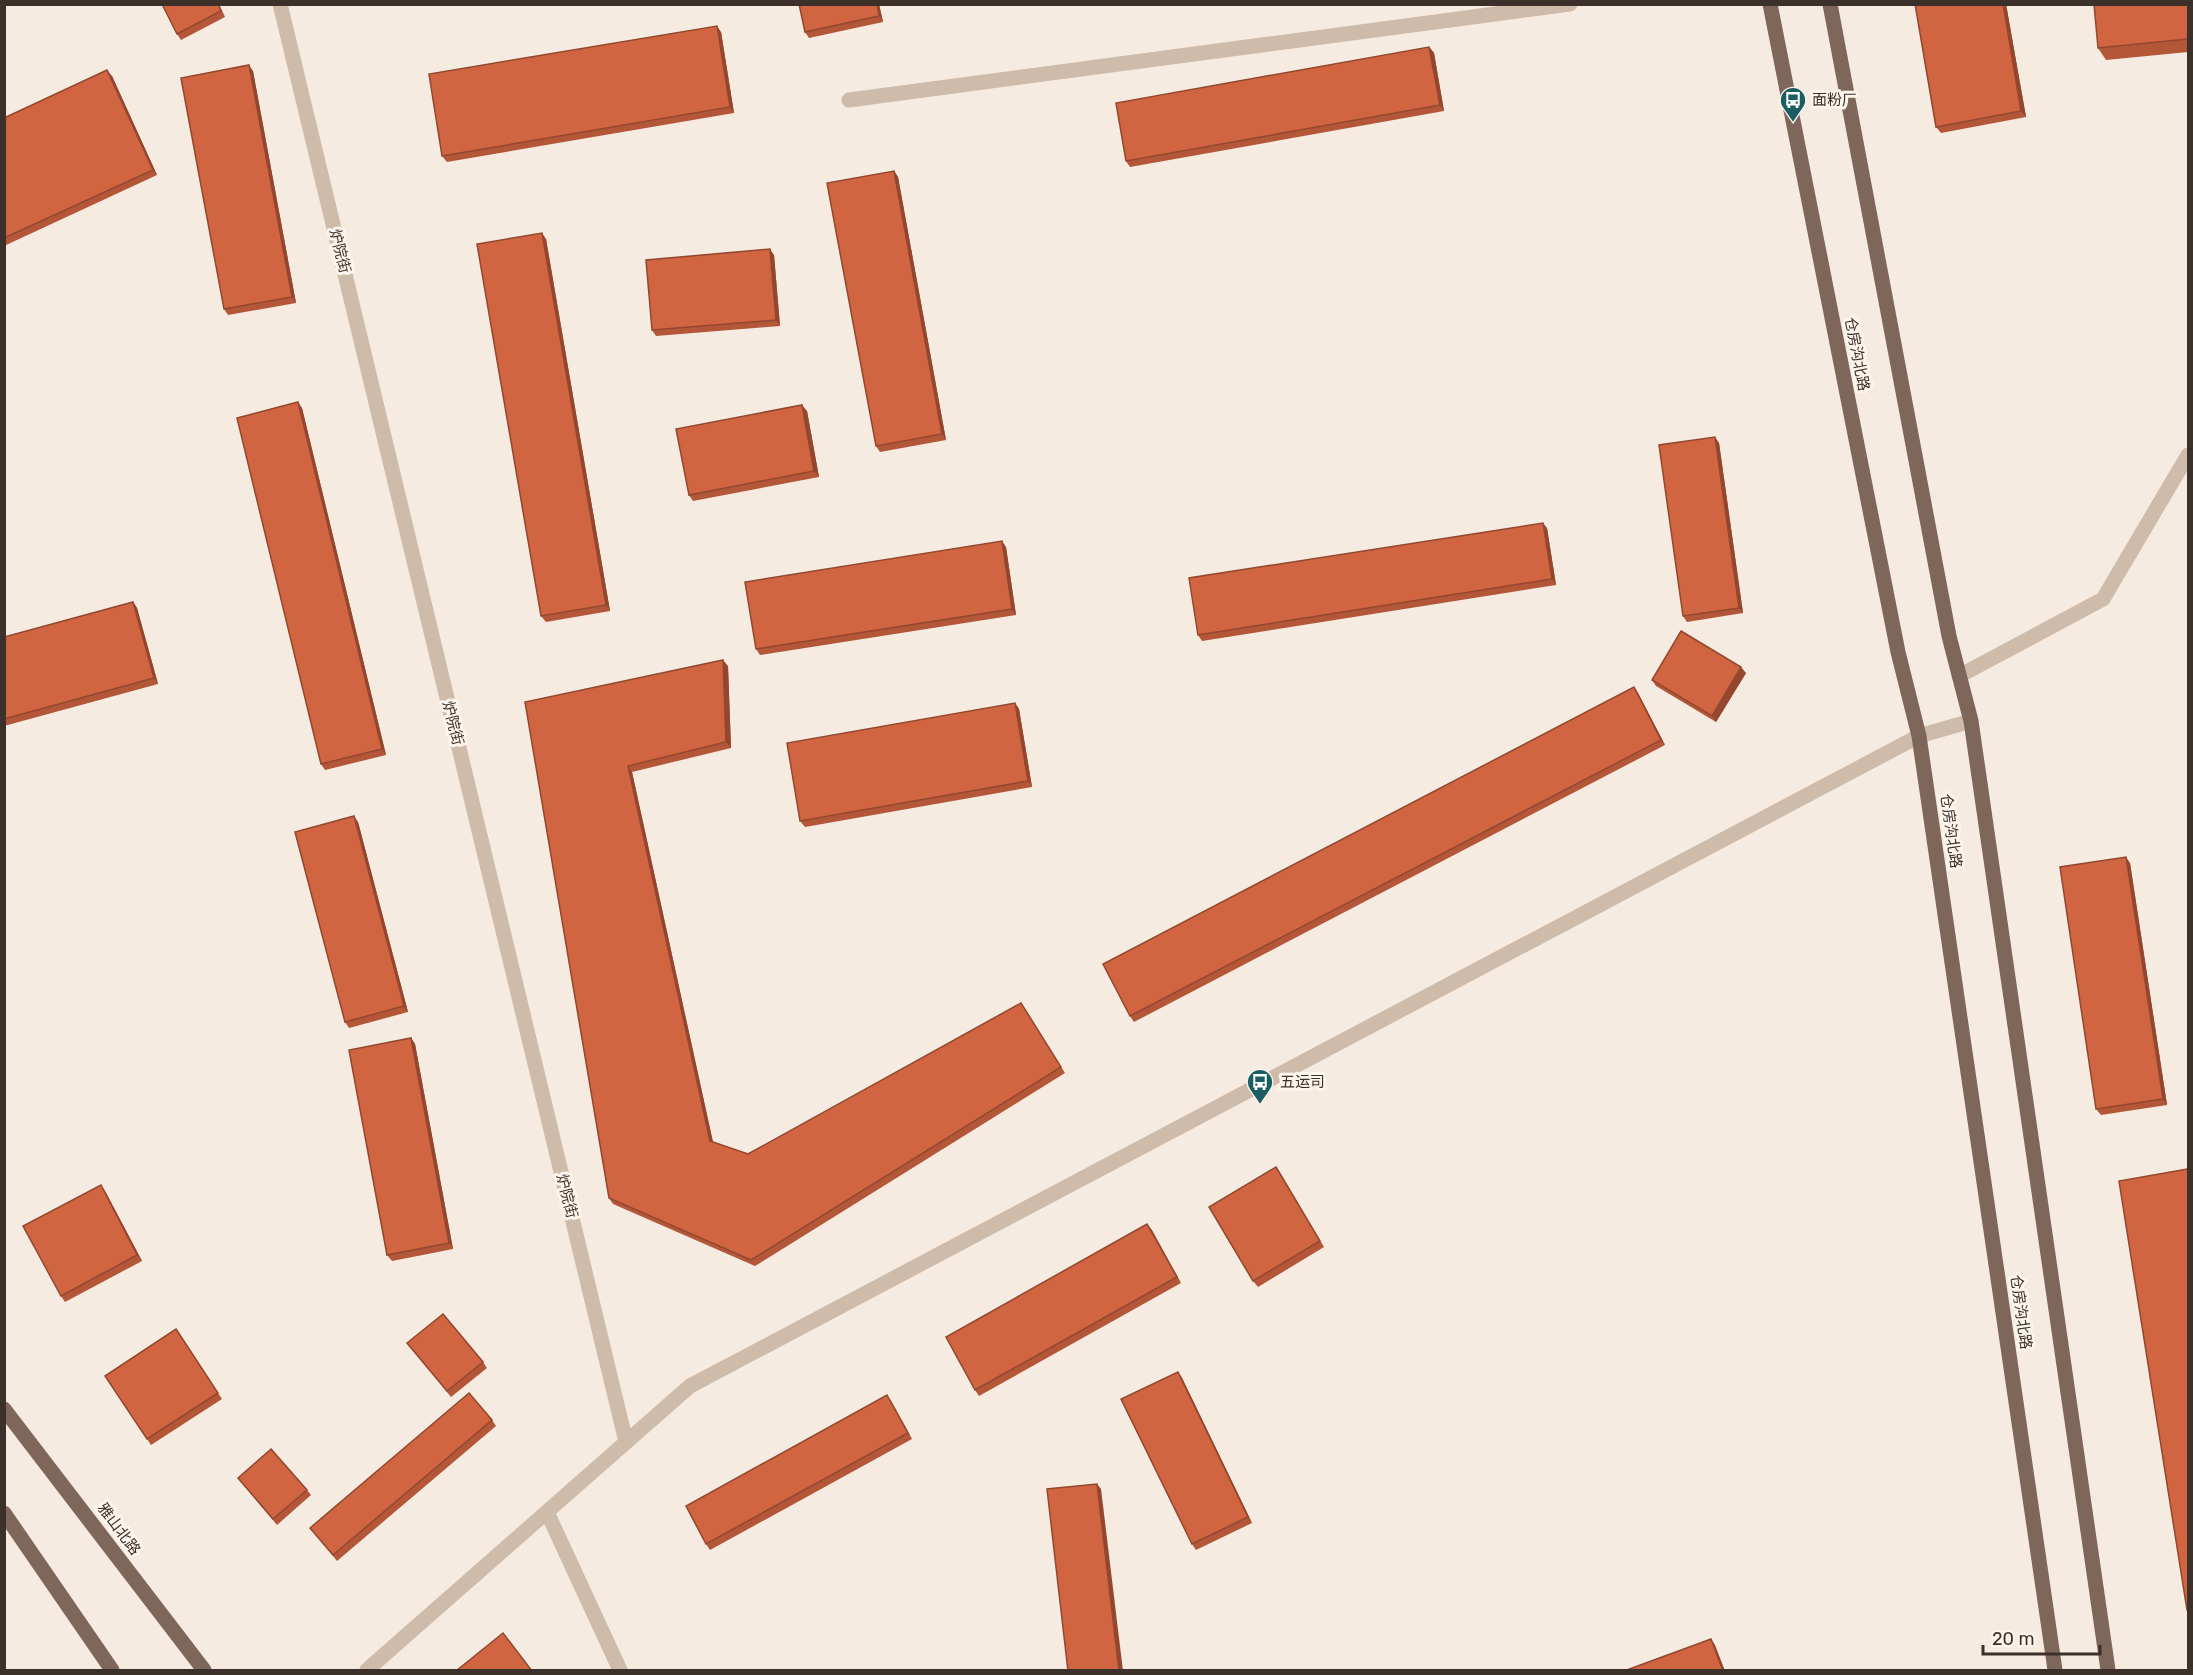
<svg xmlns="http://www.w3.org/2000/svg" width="2193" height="1675" font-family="Rubik,'Noto Sans SC',sans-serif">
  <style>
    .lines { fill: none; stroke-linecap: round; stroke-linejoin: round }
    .minor { stroke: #cfbba9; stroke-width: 15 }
    .major { stroke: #7f665a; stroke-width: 15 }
    .wall { fill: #b45739 }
    .shaded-wall { fill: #92472e }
    .building { fill: #d16542; stroke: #92472e; stroke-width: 1.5 }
    .labels { text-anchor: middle; stroke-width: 6; stroke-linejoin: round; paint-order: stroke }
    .poi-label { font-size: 15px; fill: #3c302a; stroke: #fcf5ed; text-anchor: start }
    .street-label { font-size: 15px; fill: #3c302a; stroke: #fcf5ed }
  </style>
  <rect width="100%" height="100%" fill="#f5ebe0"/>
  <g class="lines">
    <g class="minor">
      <polyline points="280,4 626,1442"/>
      <polyline points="849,100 1570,4"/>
      <polyline points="1959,676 2103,599 2188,455"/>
      <polyline points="547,1512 620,1670"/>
      <polyline points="367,1670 690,1386 1919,736 1971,721"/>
    </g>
    <g class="major">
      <polyline points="1770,4 1898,652 1919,736 2055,1670"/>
      <polyline points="1830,4 1949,636 1971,721 2108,1670"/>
      <polyline points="4,1409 204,1670"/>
      <polyline points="4,1513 112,1670"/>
    </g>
  </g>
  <g class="wall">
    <polygon points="162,4 219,4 225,17 181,40 177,34"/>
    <polygon points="879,4 883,22 809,38 805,32"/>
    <polygon points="1915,4 2006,4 2026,117 1941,133 1936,127"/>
    <polygon points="2188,4 2188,52 2106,60 2098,48"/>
    <polygon points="721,32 734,113 447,162 442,156"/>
    <polygon points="1429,47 1434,53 1444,111 1130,167 1126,161"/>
    <polygon points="253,71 296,303 228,315 224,309"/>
    <polygon points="112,76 157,175 4,246 4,118"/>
    <polygon points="894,171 898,177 946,440 880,452 876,446"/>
    <polygon points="546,239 610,611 546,622 541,616"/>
    <polygon points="774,255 780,326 656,336 652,330"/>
    <polygon points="302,408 386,755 325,770 321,764"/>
    <polygon points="807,411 819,477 693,501 689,495"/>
    <polygon points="1719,443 1743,613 1687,622 1683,616"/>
    <polygon points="1547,528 1556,585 1202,641 1198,635"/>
    <polygon points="1006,547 1016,615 760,655 756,649"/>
    <polygon points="133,602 137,608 158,684 4,726 4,637"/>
    <polygon points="728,666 731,748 632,772 713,1142 748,1154 1021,1003 1065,1073 755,1266 613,1204 609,1198 525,702"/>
    <polygon points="1746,673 1716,722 1656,686 1652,680"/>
    <polygon points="1634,687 1638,693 1665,745 1134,1022 1130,1016"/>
    <polygon points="1015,703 1019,709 1032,787 805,827 800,821"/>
    <polygon points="358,822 408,1012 349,1028 345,1022"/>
    <polygon points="2130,863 2167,1105 2101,1115 2096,1109"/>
    <polygon points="411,1038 415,1044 453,1249 392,1261 387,1255"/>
    <polygon points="1280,1173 1324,1247 1258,1287 1253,1281"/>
    <polygon points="101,1185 105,1191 142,1261 65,1302 61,1296"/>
    <polygon points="1147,1224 1181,1283 979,1396 975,1390"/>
    <polygon points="176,1329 222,1399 151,1445 105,1376"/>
    <polygon points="407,1343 483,1362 487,1368 451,1397"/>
    <polygon points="1178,1372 1182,1378 1252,1523 1196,1550 1192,1544"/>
    <polygon points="891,1401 912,1439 710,1550 706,1544"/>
    <polygon points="492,1420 496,1426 337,1561 310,1528"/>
    <polygon points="238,1478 307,1490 311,1495 277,1525"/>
  </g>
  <g class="shaded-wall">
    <polygon points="877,4 879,4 883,22 879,16"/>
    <polygon points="2003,4 2006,4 2026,117 2021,111"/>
    <polygon points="717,26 721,32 734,113 730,107"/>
    <polygon points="1429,47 1434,53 1444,111 1440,105"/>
    <polygon points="249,65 253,71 296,303 292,297"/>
    <polygon points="107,70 112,76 157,175 153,170"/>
    <polygon points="894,171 898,177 946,440 942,434"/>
    <polygon points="542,233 546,239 610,611 606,605"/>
    <polygon points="770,249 774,255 780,326 776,320"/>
    <polygon points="298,402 302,408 386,755 382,749"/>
    <polygon points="802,405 807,411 819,477 814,471"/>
    <polygon points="1715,437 1719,443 1743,613 1739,608"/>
    <polygon points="1543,523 1547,528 1556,585 1552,579"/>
    <polygon points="1002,541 1006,547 1016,615 1012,609"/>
    <polygon points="133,602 137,608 158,684 154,678"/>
    <polygon points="723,660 728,666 731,748 726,742"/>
    <polygon points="1741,667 1746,673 1716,722 1712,716"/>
    <polygon points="1634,687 1638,693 1665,745 1661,740"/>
    <polygon points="1015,703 1019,709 1032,787 1028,781"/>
    <polygon points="628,766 632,772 714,1147 710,1141"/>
    <polygon points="354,816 358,822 408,1012 404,1006"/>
    <polygon points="2126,857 2130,863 2167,1105 2163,1099"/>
    <polygon points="411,1038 415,1044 453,1249 449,1243"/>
    <polygon points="101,1185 105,1191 142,1261 137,1255"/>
    <polygon points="1147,1224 1152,1230 1181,1283 1177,1277"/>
    <polygon points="1178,1372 1182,1378 1252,1523 1248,1517"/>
    <polygon points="887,1395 891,1401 912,1439 908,1433"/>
    <polygon points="1097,1484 1101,1489 1123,1671 1119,1671"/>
    <polygon points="1711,1639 1715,1645 1725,1671 1723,1671"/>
  </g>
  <g class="building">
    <polygon points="162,4 218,4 221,11 177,34"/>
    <polygon points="799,4 877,4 879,16 805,32"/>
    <polygon points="1915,4 2003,4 2021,111 1936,127"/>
    <polygon points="2094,4 2188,4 2188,39 2098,48"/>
    <polygon points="717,26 730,107 442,156 429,74"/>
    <polygon points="1429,47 1440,105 1126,161 1116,103"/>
    <polygon points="249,65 292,297 224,309 181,78"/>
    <polygon points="107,70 153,170 4,238 4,118"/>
    <polygon points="894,171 942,434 876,446 827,183"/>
    <polygon points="542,233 606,605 541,616 477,244"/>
    <polygon points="770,249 776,320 652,330 646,260"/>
    <polygon points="298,402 382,749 321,764 237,418"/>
    <polygon points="802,405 814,471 689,495 676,429"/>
    <polygon points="1715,437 1739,608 1683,616 1659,445"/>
    <polygon points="1543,523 1552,579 1198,635 1189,578"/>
    <polygon points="1002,541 1012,609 756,649 745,582"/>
    <polygon points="133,602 154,678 4,719 4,637"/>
    <polygon points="1681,631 1741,667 1712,716 1652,680"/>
    <polygon points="723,660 726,742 628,766 710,1141 748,1154 1021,1003 1061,1067 751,1260 609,1198 525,702"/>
    <polygon points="1634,687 1661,740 1130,1016 1103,964"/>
    <polygon points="1015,703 1028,781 800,821 787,743"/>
    <polygon points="354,816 404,1006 345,1022 295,832"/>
    <polygon points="2126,857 2163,1099 2096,1109 2060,867"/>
    <polygon points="411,1038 449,1243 387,1255 349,1050"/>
    <polygon points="1276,1167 1320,1241 1253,1281 1209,1207"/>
    <polygon points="2188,1169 2188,1610 2187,1610 2119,1181"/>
    <polygon points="101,1185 137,1255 61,1296 23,1226"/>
    <polygon points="1147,1224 1177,1277 975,1390 946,1337"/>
    <polygon points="443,1314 483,1362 447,1391 407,1343"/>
    <polygon points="176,1329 218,1393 147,1439 105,1376"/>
    <polygon points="1178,1372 1248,1517 1192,1544 1121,1399"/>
    <polygon points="469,1393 492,1420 333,1555 310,1528"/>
    <polygon points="887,1395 908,1433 706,1544 686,1506"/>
    <polygon points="271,1449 307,1490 273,1519 238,1478"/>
    <polygon points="1097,1484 1119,1671 1068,1671 1047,1489"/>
    <polygon points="503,1633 532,1671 456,1671"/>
    <polygon points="1711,1639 1723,1671 1624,1671"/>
  </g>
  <defs>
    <g id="bus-pin" transform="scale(1.35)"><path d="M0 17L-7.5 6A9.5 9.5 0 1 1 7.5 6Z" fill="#1a5e63" stroke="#fcf5ed"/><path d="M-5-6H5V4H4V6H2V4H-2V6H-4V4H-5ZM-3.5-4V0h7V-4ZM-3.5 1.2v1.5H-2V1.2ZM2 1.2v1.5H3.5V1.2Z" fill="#fff"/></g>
  </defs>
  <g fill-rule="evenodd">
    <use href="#bus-pin" x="1793" y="100"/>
    <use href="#bus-pin" x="1260" y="1082"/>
  </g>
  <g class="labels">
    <g class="poi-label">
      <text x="1812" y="105">面粉厂</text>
      <text x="1280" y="1087">五运司</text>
    </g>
    <g class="street-label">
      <text transform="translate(340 251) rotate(76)" y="5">炉院街</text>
      <text transform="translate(1857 354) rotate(79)" y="5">仓房沟北路</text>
      <text transform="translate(453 723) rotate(76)" y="5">炉院街</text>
      <text transform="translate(1951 831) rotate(82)" y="5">仓房沟北路</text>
      <text transform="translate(567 1196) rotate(76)" y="5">炉院街</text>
      <text transform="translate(2021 1312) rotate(82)" y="5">仓房沟北路</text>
      <text transform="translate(119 1529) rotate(53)" y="5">雅山北路</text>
    </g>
  </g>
  <rect width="2193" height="1675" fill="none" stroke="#3c302a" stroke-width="12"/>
  <path d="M1983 1645v9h117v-9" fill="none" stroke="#3c302a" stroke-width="3"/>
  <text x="1992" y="1645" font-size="18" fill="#3c302a" stroke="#fcf5ed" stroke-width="4.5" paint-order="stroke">20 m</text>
</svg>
